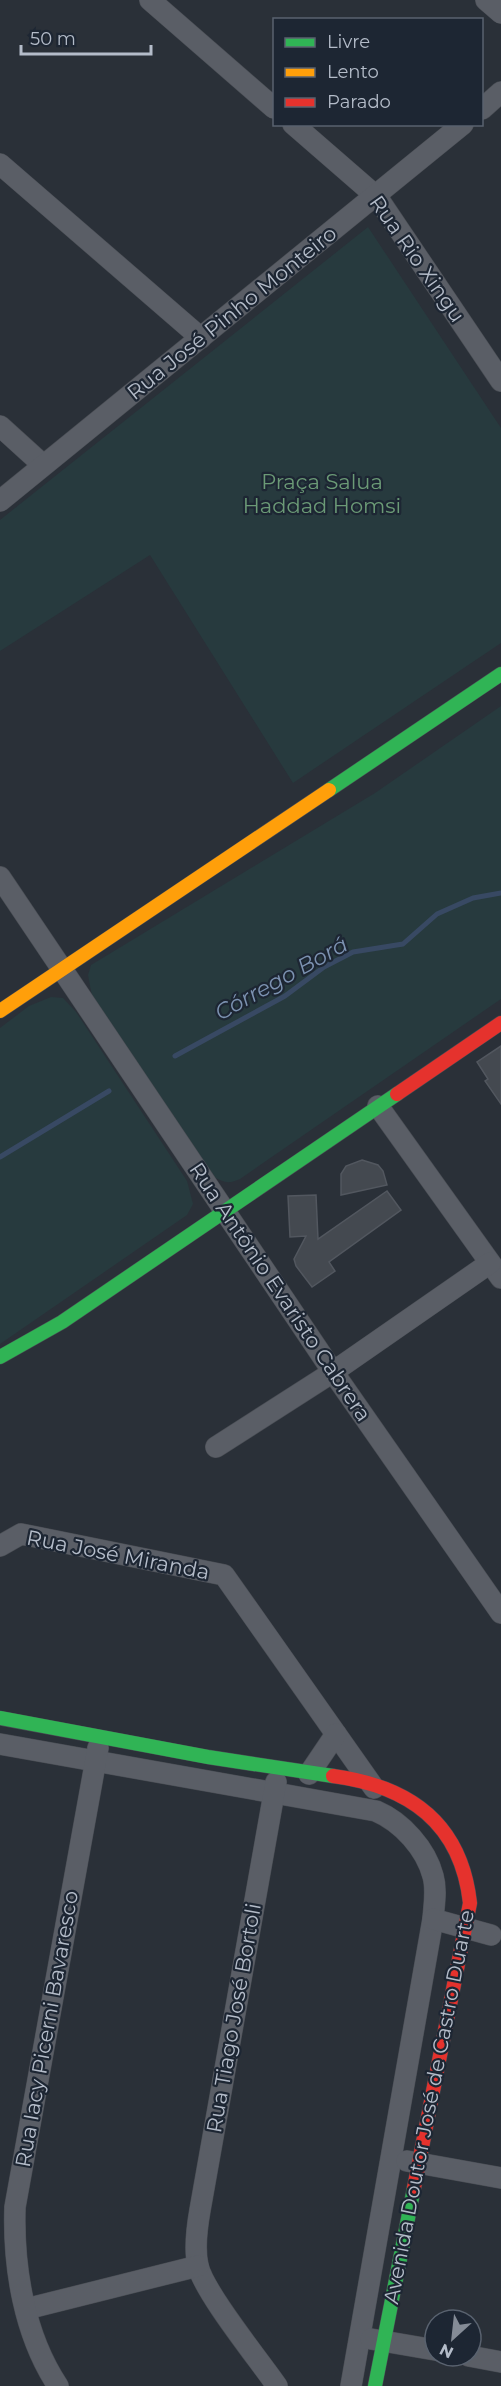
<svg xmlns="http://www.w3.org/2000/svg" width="501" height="2386" font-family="Montserrat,sans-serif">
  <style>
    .green { fill: #273a3e }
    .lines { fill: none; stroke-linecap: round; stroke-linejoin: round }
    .stream { stroke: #384963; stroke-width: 5 }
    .building { fill: #444950; stroke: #52575f; stroke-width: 1.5 }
    .street-casing { stroke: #484c53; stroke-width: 22 }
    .fast-casing { stroke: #484c53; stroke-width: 15 }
    .slow-casing { stroke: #484c53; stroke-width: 15 }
    .jam-casing { stroke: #484c53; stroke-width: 15 }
    .street { stroke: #5a5e66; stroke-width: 21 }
    .fast { stroke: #30b455; stroke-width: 14 }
    .slow { stroke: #ff9f0a; stroke-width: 14 }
    .jam { stroke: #e5322d; stroke-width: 14 }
    .labels { text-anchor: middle; stroke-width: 4.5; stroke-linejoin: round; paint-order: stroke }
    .street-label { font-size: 21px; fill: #b4bcc9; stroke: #1d2633 }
    .park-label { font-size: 21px; fill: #6b9a76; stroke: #1d2633 }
    .water-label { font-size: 22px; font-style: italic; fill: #7c92b1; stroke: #1d2633 }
  </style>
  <rect width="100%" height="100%" fill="#2a3038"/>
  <g class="green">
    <polygon points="368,227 501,428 501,643 293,783 150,555 0,651 0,520"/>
    <path d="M 501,706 L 501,999 L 240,1179 C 230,1184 223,1183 213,1176 L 92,996 L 88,975 L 91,965 L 375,793 Z"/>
    <polygon points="51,997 63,998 76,1012 187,1181 193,1204 187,1215 0,1344 0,1028 29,1006"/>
  </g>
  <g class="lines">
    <g class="stream">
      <polyline points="175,1056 285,996 324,967 353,952 403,944 437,914 473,898 501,893"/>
      <polyline points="0,1157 109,1091"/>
    </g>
  </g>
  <g class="building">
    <polygon points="501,1046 501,1104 485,1081 488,1079 477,1062"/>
    <polygon points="362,1160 378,1165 383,1171 387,1185 341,1195 341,1174 346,1166"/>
    <polygon points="387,1191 401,1210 329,1262 335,1271 312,1287 296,1266 294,1259 306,1236 290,1237 288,1196 316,1195 318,1239"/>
  </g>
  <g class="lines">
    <g class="street-casing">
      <g id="street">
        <polyline points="150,0 274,108"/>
        <polyline points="486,0 501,13"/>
        <polyline points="482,109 501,92"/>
        <polyline points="293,124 377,197 501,381"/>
        <polyline points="0,164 201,338"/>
        <polyline points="0,426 43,465"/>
        <polyline points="0,501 463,124"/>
        <polyline points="0,877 333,1372 501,1613"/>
        <polyline points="378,1106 501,1278"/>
        <polyline points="216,1447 333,1372 490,1263"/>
        <polyline points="0,1546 21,1534 224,1575 374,1788"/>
        <path d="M 0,1744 L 376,1811 C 402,1822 426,1849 433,1876 C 437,1890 434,1905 433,1919 L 351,2386"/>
        <polyline points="309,1774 336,1734"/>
        <path d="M 276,1782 L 200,2210 C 197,2227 194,2249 198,2266 C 204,2292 259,2360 277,2386"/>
        <polyline points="433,1919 491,1935"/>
        <polyline points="407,2161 501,2178"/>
        <polyline points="26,2309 198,2266"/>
        <polyline points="371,2339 435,2350"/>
        <polyline points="469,2356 501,2362"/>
        <path d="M 58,2386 C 24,2335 13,2267 15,2207 L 98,1748"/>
      </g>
    </g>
    <g class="fast-casing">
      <g id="fast">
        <polyline points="329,790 501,674"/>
        <polyline points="0,1357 62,1322 397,1094"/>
        <polyline points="0,1718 208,1757 333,1776"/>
        <polyline points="375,2386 414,2188"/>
      </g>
    </g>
    <g class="slow-casing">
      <polyline id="slow" points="0,1011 329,790"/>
    </g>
    <g class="jam-casing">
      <g id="jam">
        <polyline points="397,1094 501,1023"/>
        <path d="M 333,1776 C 409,1786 461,1823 470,1903 L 414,2188"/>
      </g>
    </g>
    <use href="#street" class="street"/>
    <use href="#fast" class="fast"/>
    <use href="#slow" class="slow"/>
    <use href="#jam" class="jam"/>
  </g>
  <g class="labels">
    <g class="street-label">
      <text transform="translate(417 259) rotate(55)" y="7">Rua Rio Xingu</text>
      <text transform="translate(232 313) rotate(-39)" y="7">Rua José Pinho Monteiro</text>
      <text transform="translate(280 1292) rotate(56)" y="7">Rua Antônio Evaristo Cabrera</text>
      <text transform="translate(118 1555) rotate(11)" y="7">Rua José Miranda</text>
      <text transform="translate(234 2018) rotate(-80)" y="7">Rua Tiago José Bortoli</text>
      <text transform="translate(47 2029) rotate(-80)" y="7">Rua Iacy Picerni Bavaresco</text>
      <text transform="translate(429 2107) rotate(-79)" y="7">Avenida Doutor José de Castro Duarte</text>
    </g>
    <g class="park-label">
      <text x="322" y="489">Praça Salua<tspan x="322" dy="24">Haddad Homsi</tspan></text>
    </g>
    <g class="water-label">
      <text transform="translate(281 978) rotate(-29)" y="8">Córrego Borá</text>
    </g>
  </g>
  <rect x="273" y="18" width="210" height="108" fill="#1d2633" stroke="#59626f" stroke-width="1.5"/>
  <rect x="285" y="38" width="30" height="9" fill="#30b455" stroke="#59626f" stroke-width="1.5"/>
  <text x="327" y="48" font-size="18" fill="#b4bcc9">Livre</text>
  <rect x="285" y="68" width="30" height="9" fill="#ff9f0a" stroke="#59626f" stroke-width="1.5"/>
  <text x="327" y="78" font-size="18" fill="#b4bcc9">Lento</text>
  <rect x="285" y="98" width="30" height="9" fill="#e5322d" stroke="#59626f" stroke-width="1.5"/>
  <text x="327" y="108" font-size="18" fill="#b4bcc9">Parado</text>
  <g transform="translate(453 2338) rotate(207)"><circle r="28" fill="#1d2633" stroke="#59626f" stroke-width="1.5"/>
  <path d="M0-4.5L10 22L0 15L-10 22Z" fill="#848b96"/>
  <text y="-9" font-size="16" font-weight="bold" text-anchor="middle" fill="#b4bcc9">N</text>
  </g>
  <path d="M21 45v9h130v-9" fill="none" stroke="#b4bcc9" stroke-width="3"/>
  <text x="30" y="45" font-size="18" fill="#b4bcc9" stroke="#1d2633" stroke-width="4.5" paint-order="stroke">50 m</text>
</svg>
